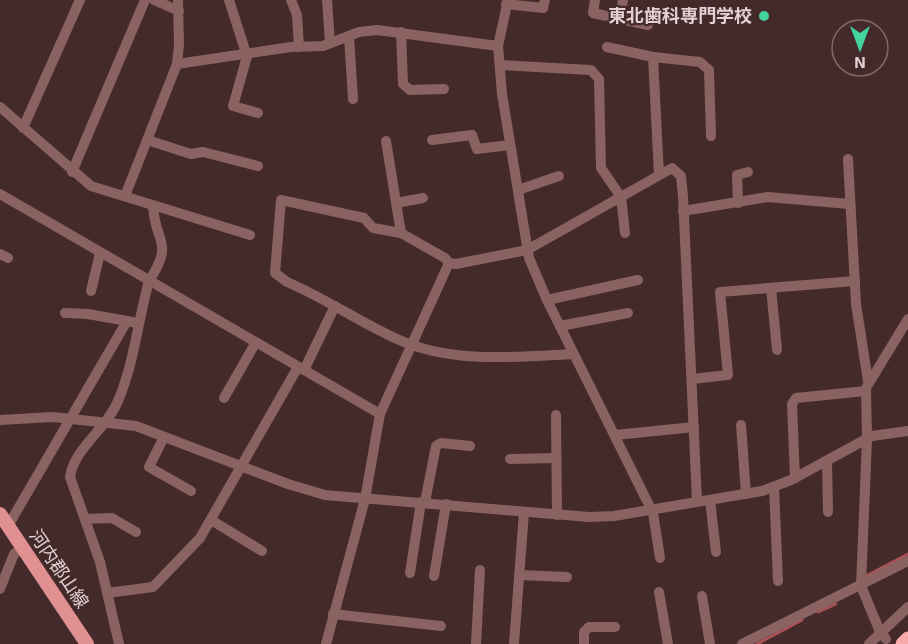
<svg xmlns="http://www.w3.org/2000/svg" width="908" height="644" font-family="'Exo 2','Noto Sans JP',sans-serif">
  <style>
    .lines { fill: none; stroke-linecap: round; stroke-linejoin: round }
    .stream { stroke: #ab5256; stroke-width: 3 }
    .minor { stroke: #8a6262; stroke-width: 10 }
    .major { stroke: #e19091; stroke-width: 14 }
    .highway { stroke: #f8a9a9; stroke-width: 15 }
    .poi-dot { fill: #44d49f; stroke: #442a2a; stroke-width: 2 }
    .labels { text-anchor: middle; stroke-width: 4.5; stroke-linejoin: round; paint-order: stroke }
    .poi-label { font-size: 18px; font-weight: bold; fill: #e2d1d0; stroke: #442a2a; text-anchor: end }
    .street-label { font-size: 18px; fill: #e2d1d0; stroke: #442a2a }
  </style>
  <rect width="100%" height="100%" fill="#442a2a"/>
  <g class="lines">
    <g class="stream">
      <polyline points="866,576 908,554"/>
      <polyline points="818,612 836,604"/>
      <polyline points="757,644 802,620"/>
    </g>
    <g class="minor">
      <polyline points="154,0 179,11"/>
      <polyline points="229,0 246,53"/>
      <polyline points="291,0 297,15 299,47"/>
      <polyline points="327,0 330,43"/>
      <polyline points="595,0 593,13 648,25"/>
      <polyline points="506,4 543,8 545,0"/>
      <polyline points="619,19 623,0"/>
      <polyline points="401,32 403,84 410,90 444,89"/>
      <polyline points="349,36 353,99"/>
      <polyline points="498,46 508,0"/>
      <polyline points="607,47 653,57"/>
      <polyline points="248,53 233,106 258,113"/>
      <polyline points="177,64 291,47 323,46 359,32 377,30 498,46 502,94 529,258 547,300 653,513 660,558"/>
      <polyline points="501,65 591,70 599,79 601,168 621,197 625,233"/>
      <polyline points="0,107 91,186 250,235"/>
      <polyline points="23,128 80,0"/>
      <polyline points="147,140 191,154 203,152 258,166"/>
      <polyline points="432,140 472,135 477,149 510,145"/>
      <polyline points="386,141 401,233"/>
      <polyline points="848,159 856,304 868,381"/>
      <polyline points="72,172 145,0"/>
      <polyline points="659,175 653,57 700,62 709,70 711,136"/>
      <polyline points="518,190 559,176"/>
      <polyline points="0,194 380,414"/>
      <polyline points="125,196 177,64 179,45 178,0"/>
      <polyline points="396,203 423,198"/>
      <polyline points="738,203 737,175 748,172"/>
      <polyline points="683,211 768,197 849,204"/>
      <polyline points="0,254 8,258"/>
      <polyline points="771,288 777,350"/>
      <polyline points="91,291 100,253"/>
      <polyline points="547,300 638,280"/>
      <polyline points="65,313 88,314 127,321"/>
      <polyline points="560,326 628,313"/>
      <path d="M 573,354 C 515,357 451,364 397,339 C 359,322 325,298 287,282 L 275,273 L 281,200 L 364,218 L 373,228 L 401,233 L 445,258 L 449,263 L 456,264 L 527,250 L 672,168 L 681,176 L 683,196 L 697,501"/>
      <polyline points="304,370 335,306"/>
      <polyline points="692,379 728,375 720,292 855,281"/>
      <polyline points="224,398 256,342"/>
      <polyline points="556,415 557,515"/>
      <polyline points="0,420 53,417 136,426 288,484 325,495 589,517 614,516 762,491 791,480 872,436 908,431"/>
      <polyline points="741,425 746,494"/>
      <polyline points="615,435 694,427"/>
      <polyline points="164,437 149,467 191,491"/>
      <polyline points="510,459 556,458"/>
      <polyline points="827,461 828,512"/>
      <polyline points="795,478 792,404 796,398 866,391"/>
      <polyline points="774,487 778,581"/>
      <polyline points="710,500 716,552"/>
      <polyline points="425,502 436,446 441,443 470,446"/>
      <polyline points="85,519 112,518 136,532"/>
      <polyline points="211,520 262,551"/>
      <polyline points="8,526 127,321 137,323"/>
      <polyline points="410,573 421,502"/>
      <polyline points="519,575 567,577"/>
      <polyline points="434,576 446,504"/>
      <polyline points="0,589 14,554 22,548"/>
      <polyline points="659,592 668,644"/>
      <polyline points="107,593 153,587 200,538 298,367"/>
      <polyline points="702,596 710,644"/>
      <polyline points="333,614 441,626"/>
      <polyline points="886,639 880,632 861,586 867,439 866,388 908,319"/>
      <path d="M 119,644 L 100,562 L 70,477 C 74,448 106,430 118,401 C 134,364 138,320 149,281 C 175,241 155,244 153,206"/>
      <polyline points="326,644 365,499 380,414 449,263"/>
      <polyline points="476,644 480,570"/>
      <polyline points="514,644 524,512"/>
      <polyline points="584,644 584,632 589,627 615,627"/>
      <polyline points="742,644 908,561"/>
      <polyline points="869,644 908,607"/>
    </g>
    <polyline class="major" points="0,514 87,644"/>
    <polyline class="highway" points="903,644 908,639"/>
  </g>
  <circle class="poi-dot" cx="764" cy="16" r="6"/>
  <g class="labels">
    <g class="poi-label">
      <text x="752" y="22">東北歯科専門学校</text>
    </g>
    <g class="street-label">
      <text transform="translate(59 569) rotate(56)" y="6">河内郡山線</text>
    </g>
  </g>
  <g transform="translate(860 48) rotate(180)"><circle r="28" fill="#442a2a" stroke="#836d6c" stroke-width="1.5"/>
  <path d="M0-4.5L10 22L0 15L-10 22Z" fill="#44d49f"/>
  <text y="-9" font-size="16" font-weight="bold" text-anchor="middle" fill="#e2d1d0">N</text>
  </g>
</svg>
